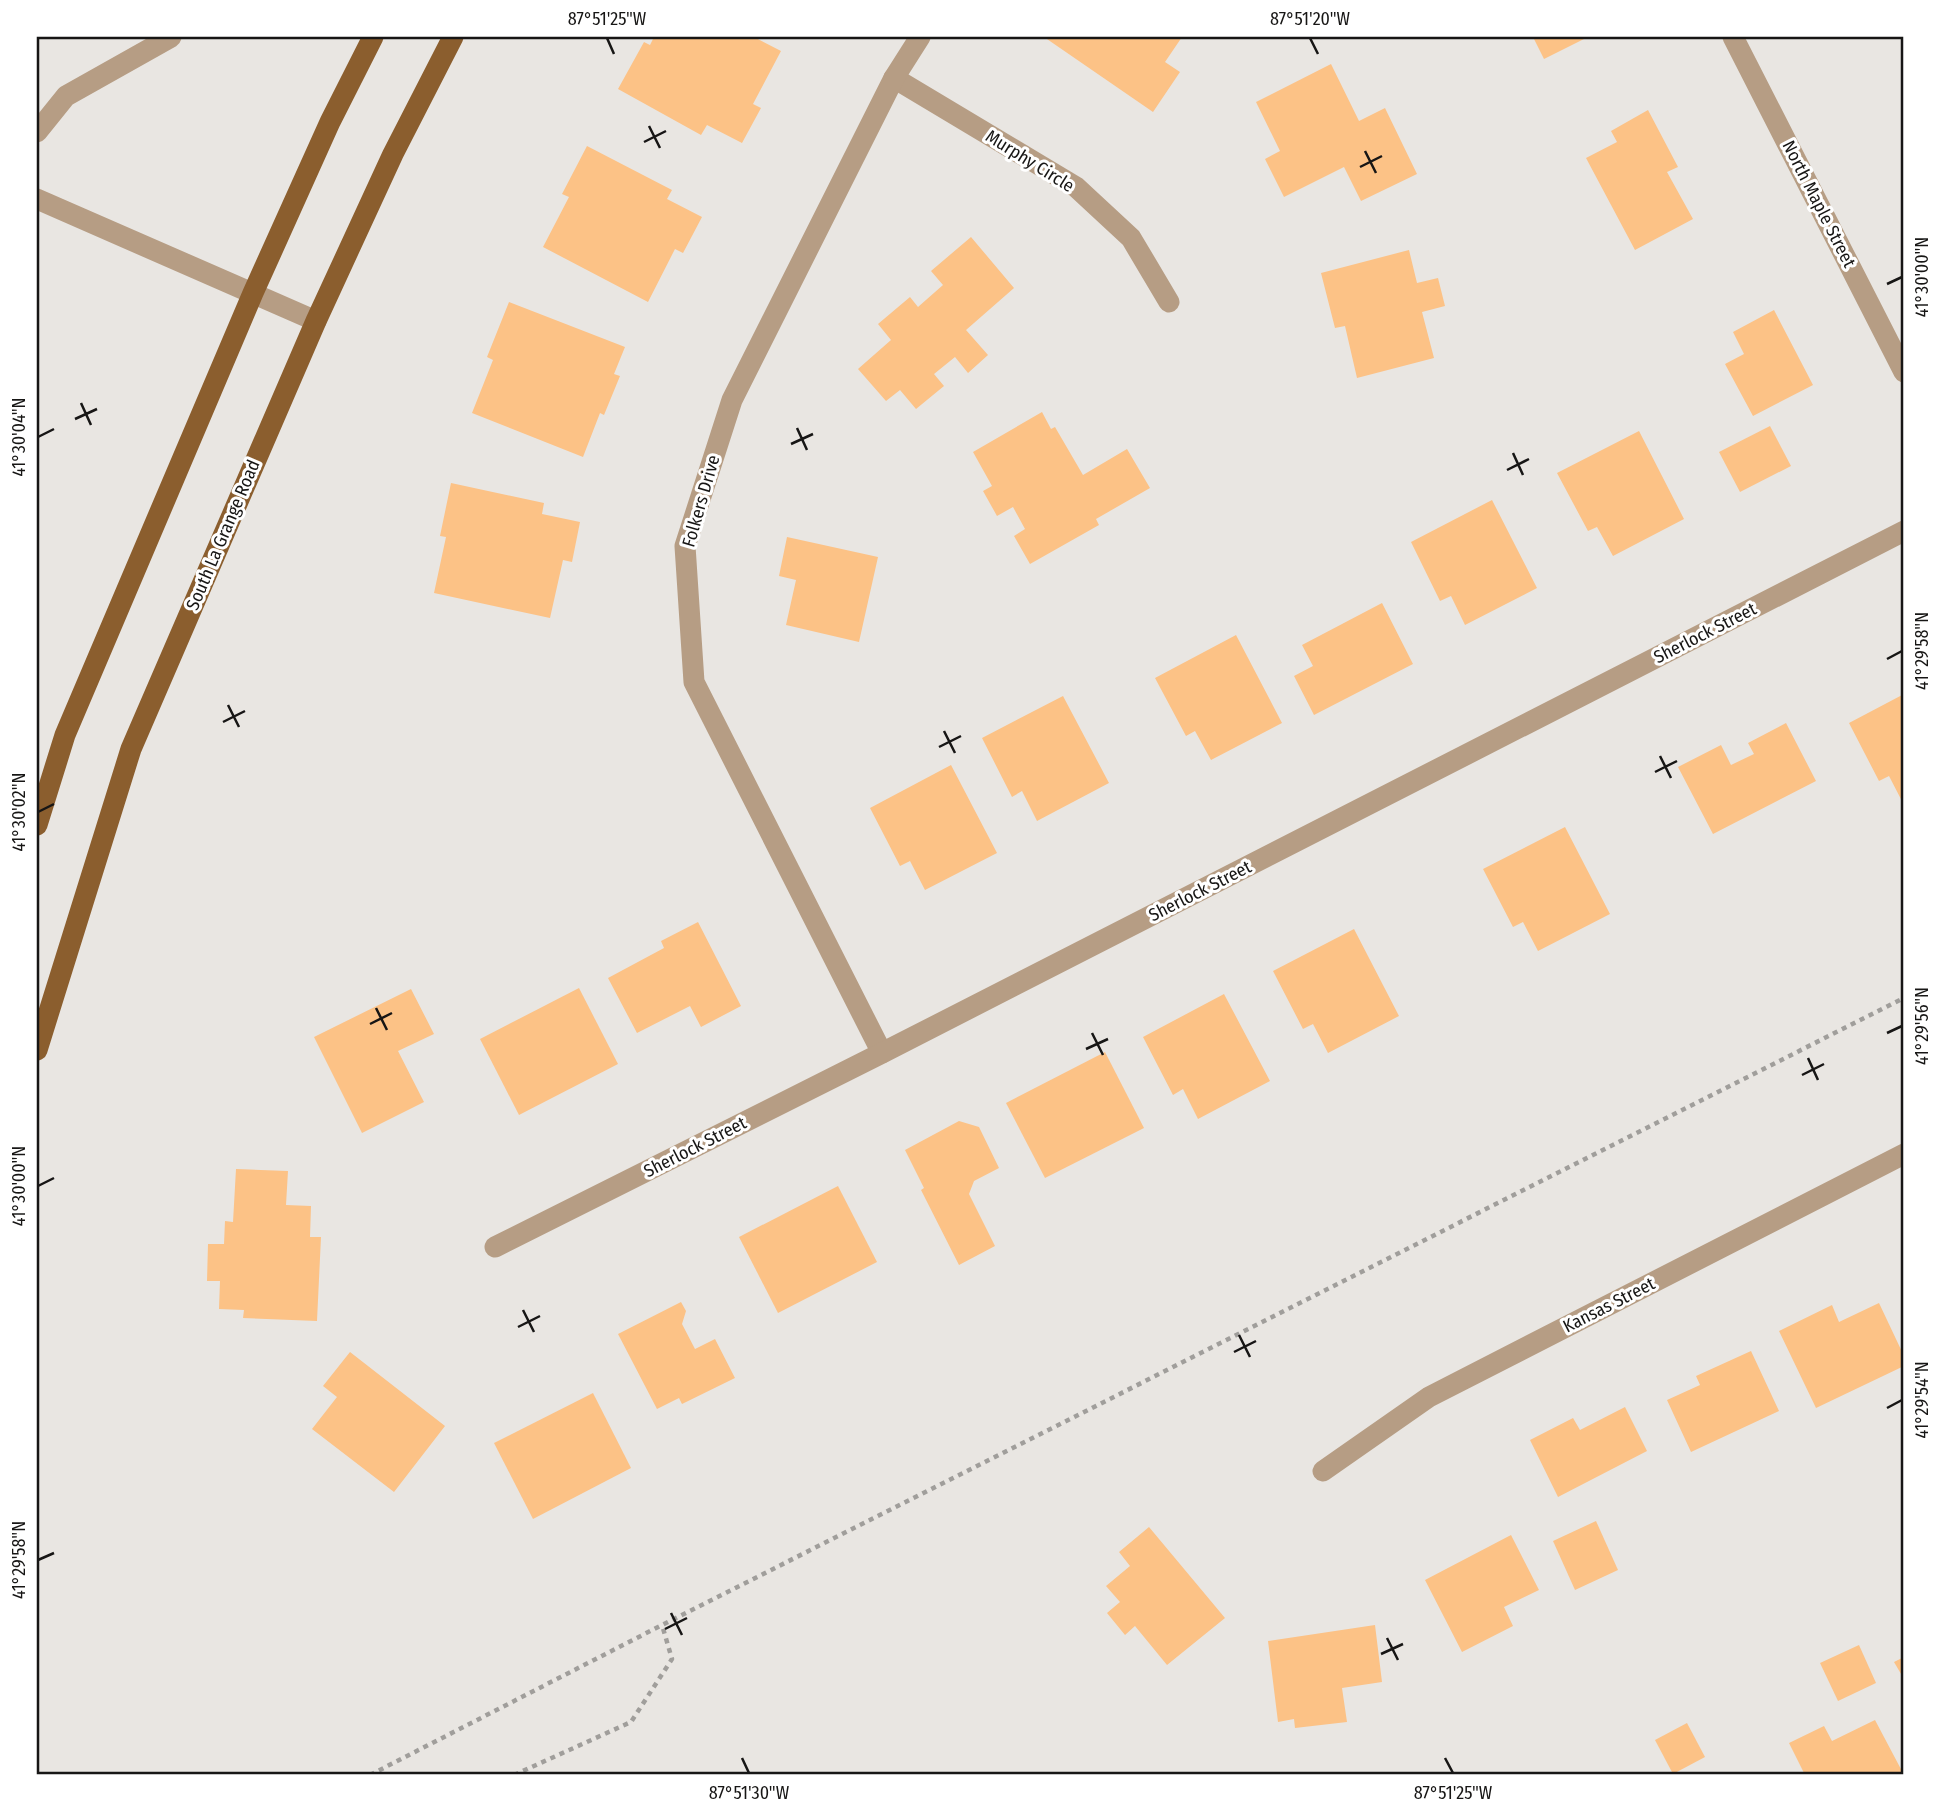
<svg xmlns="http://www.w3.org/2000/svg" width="1941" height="1812" font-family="'Fira Sans Condensed',sans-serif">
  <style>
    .building { fill: #fcc286 }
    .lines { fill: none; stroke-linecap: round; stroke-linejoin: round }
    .path { stroke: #a09e9b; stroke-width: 4.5; stroke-dasharray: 5 5; stroke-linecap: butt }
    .minor { stroke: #b69d84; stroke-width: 21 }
    .major { stroke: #8b5e2e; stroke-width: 21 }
    .ticks { fill: none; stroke: #171615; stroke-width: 2.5 }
    .labels { text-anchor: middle; stroke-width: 6; stroke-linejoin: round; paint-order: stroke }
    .street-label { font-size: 18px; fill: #171615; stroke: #fff }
    .neatline { fill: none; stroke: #171615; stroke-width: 2.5 }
    .ticks-label { font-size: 18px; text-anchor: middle; fill: #171615 }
  </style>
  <rect width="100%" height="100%" fill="#e9e6e2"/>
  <g class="building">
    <polygon points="654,37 754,37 781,51 753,104 761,108 742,143 707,125 701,135 618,89 644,42 650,45"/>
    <polygon points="1044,37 1182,37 1165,62 1180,72 1153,112"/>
    <polygon points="1533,37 1588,37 1544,59"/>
    <polygon points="1331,64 1359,121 1385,108 1417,174 1361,201 1344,167 1284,197 1265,159 1280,151 1256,102"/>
    <polygon points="1648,110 1678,167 1667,172 1693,219 1635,250 1586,158 1617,142 1611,131"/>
    <polygon points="587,146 672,190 667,199 702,217 683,253 675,249 648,302 543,247 569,197 562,194"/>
    <polygon points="971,237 1014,288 966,330 988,355 968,373 955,357 934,374 944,386 916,409 900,390 886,401 858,369 891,340 878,324 910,297 918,307 943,285 931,271"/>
    <polygon points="1409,250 1417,283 1438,278 1445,306 1422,312 1434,358 1357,378 1345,326 1335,328 1321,273"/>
    <polygon points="509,302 625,347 614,374 620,376 604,415 600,413 583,457 472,413 493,360 487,357"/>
    <polygon points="1774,310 1813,385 1753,416 1725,364 1744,354 1733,332"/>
    <polygon points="1042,412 1051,429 1055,427 1083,475 1127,449 1150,488 1096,519 1099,525 1030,564 1014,536 1025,529 1013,507 997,516 983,491 992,486 973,452"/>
    <polygon points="1770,426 1791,466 1740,492 1719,452"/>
    <polygon points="1639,431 1684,519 1613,556 1597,527 1588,531 1557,473"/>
    <polygon points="451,483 544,503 542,514 580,522 572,562 563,560 550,618 434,593 446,537 440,536"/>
    <polygon points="1492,500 1537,588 1465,625 1451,596 1440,601 1411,542"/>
    <polygon points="787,537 878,557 859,642 786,625 796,580 779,576"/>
    <polygon points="1382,603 1413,664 1314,715 1294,676 1313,666 1302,645"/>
    <polygon points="1236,635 1282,723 1211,760 1195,731 1186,736 1155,678"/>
    <polygon points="1904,694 1904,805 1889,776 1879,781 1849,723"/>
    <polygon points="1063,696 1109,783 1037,821 1022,791 1012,797 982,738"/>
    <polygon points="1786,723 1816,781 1713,834 1678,767 1721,745 1731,765 1754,754 1748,743"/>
    <polygon points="951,765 997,853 925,890 910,861 900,866 870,808"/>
    <polygon points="1565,827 1610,914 1538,951 1523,922 1513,927 1483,869"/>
    <polygon points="698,922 741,1006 701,1027 690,1006 637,1033 608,978 664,948 661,941"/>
    <polygon points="1354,929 1399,1016 1328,1053 1313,1024 1303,1029 1273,971"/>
    <polygon points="579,988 618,1064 519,1115 480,1039"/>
    <polygon points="411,989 434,1034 398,1051 424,1102 362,1133 314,1037"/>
    <polygon points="1224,994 1270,1081 1198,1119 1183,1089 1173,1095 1143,1037"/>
    <polygon points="1105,1052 1144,1128 1045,1178 1006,1103"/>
    <polygon points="959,1121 979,1127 999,1168 974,1181 969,1194 995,1246 959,1265 921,1190 924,1188 905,1150"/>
    <polygon points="236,1169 288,1171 286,1205 311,1206 310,1237 321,1237 317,1321 243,1318 244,1310 219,1309 220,1281 207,1281 208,1244 224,1244 225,1221 233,1222"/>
    <polygon points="838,1186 877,1262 778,1313 739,1237"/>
    <polygon points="681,1302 686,1311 682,1324 695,1349 715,1339 735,1378 682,1404 679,1398 657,1409 618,1334"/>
    <polygon points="1879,1303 1904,1356 1904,1366 1816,1408 1779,1331 1832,1305 1839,1322"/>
    <polygon points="1751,1351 1779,1411 1691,1452 1667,1400 1700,1385 1696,1376"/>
    <polygon points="350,1352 445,1426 394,1492 312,1429 337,1397 323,1386"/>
    <polygon points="593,1393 631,1468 533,1519 494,1443"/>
    <polygon points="1625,1407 1647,1451 1558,1497 1530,1440 1573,1418 1580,1430"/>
    <polygon points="1596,1521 1618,1570 1575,1590 1553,1541"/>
    <polygon points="1149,1527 1225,1618 1167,1665 1135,1626 1125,1635 1107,1613 1120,1602 1106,1586 1130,1566 1119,1552"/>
    <polygon points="1511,1535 1539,1590 1504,1607 1513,1626 1462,1652 1425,1580"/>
    <polygon points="1375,1625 1382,1682 1342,1688 1347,1722 1295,1728 1294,1719 1278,1722 1268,1641"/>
    <polygon points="1859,1645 1876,1683 1838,1701 1820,1663"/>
    <polygon points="1904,1657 1904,1679 1894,1662"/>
    <polygon points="1875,1720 1903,1773 1898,1775 1805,1775 1789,1743 1824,1726 1832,1741"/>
    <polygon points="1687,1723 1705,1757 1673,1774 1655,1740"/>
  </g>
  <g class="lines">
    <g class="path">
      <polyline points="370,1775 662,1625 1904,998"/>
      <polyline points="514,1775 631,1722 672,1659 662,1625"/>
    </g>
    <g class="minor">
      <polyline points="1733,37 1904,372"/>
      <polyline points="894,78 1076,187 1131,238 1169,302"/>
      <polyline points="37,132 66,96 171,37"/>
      <polyline points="37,199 316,321"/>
      <polyline points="882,1053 694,682 685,546 732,400 894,78 920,37"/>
      <polyline points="495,1247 882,1053 1904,531"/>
      <polyline points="1323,1471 1429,1397 1904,1154"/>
    </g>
    <g class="major">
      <polyline points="37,825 65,735 253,293 330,122 373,37"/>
      <polyline points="37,1050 131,749 316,321 393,154 453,37"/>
    </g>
  </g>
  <path class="ticks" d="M 607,38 L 614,54M 1310,38 L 1318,54M 649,126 L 660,148M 644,142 L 666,131M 1365,151 L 1376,173M 1360,167 L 1382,156M 1887,284 L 1902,277M 81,403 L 91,425M 75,419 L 97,409M 797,428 L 807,450M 38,437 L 54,429M 791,444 L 813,434M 1513,453 L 1523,475M 1507,470 L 1529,459M 1887,659 L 1902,651M 228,705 L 239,727M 223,722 L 245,711M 944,731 L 955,753M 939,747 L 961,736M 1660,756 L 1671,778M 1655,772 L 1677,761M 38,812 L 54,804M 376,1008 L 387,1030M 370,1024 L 392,1013M 1092,1033 L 1103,1055M 1887,1033 L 1902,1026M 1086,1049 L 1108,1039M 1808,1058 L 1818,1080M 1802,1075 L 1824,1064M 38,1186 L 54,1178M 523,1310 L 534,1332M 518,1327 L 540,1316M 1239,1335 L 1250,1357M 1234,1352 L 1256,1341M 1887,1408 L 1902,1400M 38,1560 L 54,1553M 671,1613 L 682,1635M 665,1629 L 687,1618M 1387,1638 L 1398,1660M 1381,1654 L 1403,1644M 742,1758 L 749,1773M 1445,1758 L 1453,1773"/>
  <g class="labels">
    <g class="street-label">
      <text transform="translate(1030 161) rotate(32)" y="6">Murphy Circle</text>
      <text transform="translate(1819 204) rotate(63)" y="6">North Maple Street</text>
      <text transform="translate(701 501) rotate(-74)" y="6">Folkers Drive</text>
      <text transform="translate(223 535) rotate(-67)" y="6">South La Grange Road</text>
      <text transform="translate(1705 633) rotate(-27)" y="6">Sherlock Street</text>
      <text transform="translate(1200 891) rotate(-27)" y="6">Sherlock Street</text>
      <text transform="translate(695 1147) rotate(-27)" y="6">Sherlock Street</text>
      <text transform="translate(1609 1305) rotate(-27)" y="6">Kansas Street</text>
    </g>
  </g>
  <rect width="1941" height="1812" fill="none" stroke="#ffffff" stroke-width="77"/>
  <rect x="38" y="38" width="1864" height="1735" class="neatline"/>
  <g class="ticks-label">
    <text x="607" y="25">87°51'25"W</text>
    <text x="1310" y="25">87°51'20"W</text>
    <text transform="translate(1922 277) rotate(-90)" y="6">41°30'00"N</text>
    <text transform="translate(19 437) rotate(-90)" y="6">41°30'04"N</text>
    <text transform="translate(1922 651) rotate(-90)" y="6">41°29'58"N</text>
    <text transform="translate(19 812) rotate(-90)" y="6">41°30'02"N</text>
    <text transform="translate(1922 1026) rotate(-90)" y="6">41°29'56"N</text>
    <text transform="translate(19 1186) rotate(-90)" y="6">41°30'00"N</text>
    <text transform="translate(1922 1400) rotate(-90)" y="6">41°29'54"N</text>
    <text transform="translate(19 1560) rotate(-90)" y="6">41°29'58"N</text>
    <text x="749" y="1799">87°51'30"W</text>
    <text x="1453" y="1799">87°51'25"W</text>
  </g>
</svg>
